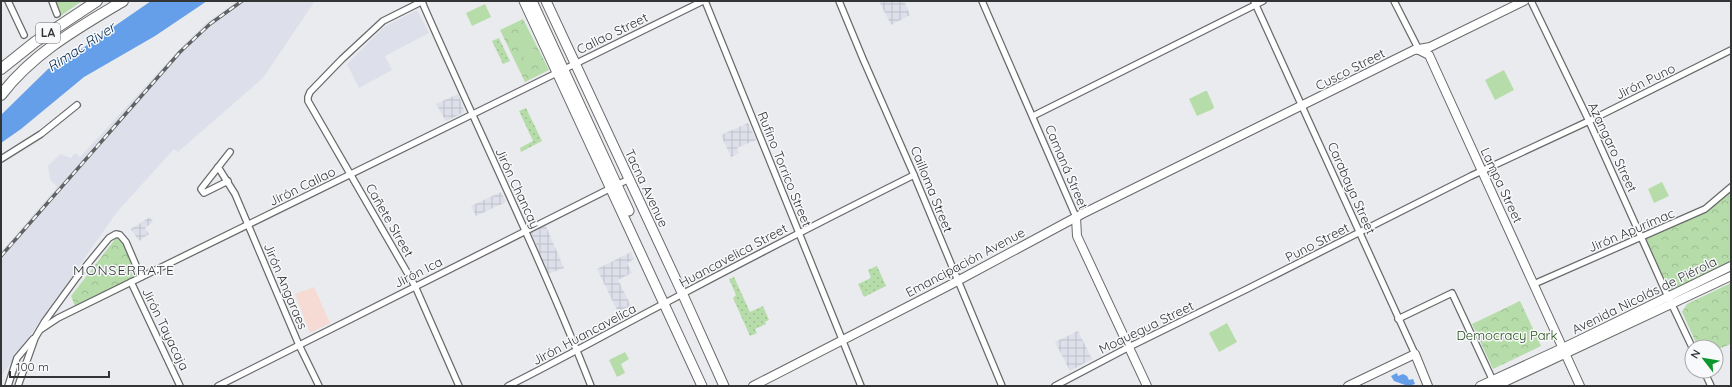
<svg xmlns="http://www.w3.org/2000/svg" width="1732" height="387" font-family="Quicksand,sans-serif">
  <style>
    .industrial { fill: url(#industrial-grid) }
    .built { fill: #dde0ea }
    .medical { fill: #f5dbd4 }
    .grass { fill: url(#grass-dots) }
    .forest { fill: url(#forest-crowns) }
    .garden { fill: #b6dda9 }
    .water { fill: #669fe9 }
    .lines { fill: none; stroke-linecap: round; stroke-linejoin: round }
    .street-casing { stroke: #68696b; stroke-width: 8 }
    .secondary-casing { stroke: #68696b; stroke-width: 10 }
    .primary-casing { stroke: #68696b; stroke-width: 11 }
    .highway-casing { stroke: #68696b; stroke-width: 12 }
    .street { stroke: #fff; stroke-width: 5.5 }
    .secondary { stroke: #fff; stroke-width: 8 }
    .primary { stroke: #fff; stroke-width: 9 }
    .highway { stroke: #fff; stroke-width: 10 }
    .rail-casing { stroke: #616263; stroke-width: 3.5 }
    .rail { stroke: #f8f9fb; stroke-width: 2; stroke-dasharray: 6; stroke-linecap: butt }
    .labels { text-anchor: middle; stroke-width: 3; stroke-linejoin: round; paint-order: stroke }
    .shield { fill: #f8f9fb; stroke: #6e6f70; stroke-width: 1 }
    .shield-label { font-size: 12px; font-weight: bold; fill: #333435 }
    .street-label { font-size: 13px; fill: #333435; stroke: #f8f9fb }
    .park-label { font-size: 13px; fill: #254c17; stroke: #f8f9fb }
    .water-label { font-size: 14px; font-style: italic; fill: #012856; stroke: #f8f9fb }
    .neighbourhood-label { font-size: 14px; letter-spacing: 1px; fill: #353638; stroke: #f8f9fb }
  </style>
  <defs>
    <pattern id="industrial-grid" width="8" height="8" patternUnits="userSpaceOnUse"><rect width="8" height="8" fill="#dde0ea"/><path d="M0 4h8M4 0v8" fill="none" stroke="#bec1c9"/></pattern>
    <pattern id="grass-dots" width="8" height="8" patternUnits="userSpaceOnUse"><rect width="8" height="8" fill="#b6dda9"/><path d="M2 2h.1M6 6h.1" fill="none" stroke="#9dbe92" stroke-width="1.8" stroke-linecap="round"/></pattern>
    <pattern id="forest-crowns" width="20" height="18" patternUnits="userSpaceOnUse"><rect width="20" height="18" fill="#b6dda9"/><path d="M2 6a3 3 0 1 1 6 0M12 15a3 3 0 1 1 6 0" fill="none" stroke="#9dbe92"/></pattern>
  </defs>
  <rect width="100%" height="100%" fill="#eaebee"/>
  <g class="industrial">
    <polygon points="879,1 904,1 910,15 891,25"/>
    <polygon points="458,94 464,110 463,113 446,121 436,104"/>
    <polygon points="748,123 756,140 737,148 739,153 731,157 721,135"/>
    <polygon points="501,192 506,202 476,216 471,206"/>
    <polygon points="150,217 153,222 145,228 149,234 139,241 131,229"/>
    <polygon points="545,224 564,268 548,274 530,230"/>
    <polygon points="631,252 634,259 627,263 632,273 618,280 631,306 618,312 597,269"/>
    <polygon points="1078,331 1092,359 1070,371 1055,342"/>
  </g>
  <g class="built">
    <polygon points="237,1 315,1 263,78 178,152 174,149 117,212 1,377 1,252 57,187 50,179 48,166 60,154 71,158 75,153 80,157 178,51 205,24"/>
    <polygon points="417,10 429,33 385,56 392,70 359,88 347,64 384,27"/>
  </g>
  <polygon class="medical" points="314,287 330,323 310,333 295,294"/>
  <g class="grass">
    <polygon points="499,38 510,61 503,64 492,41"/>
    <polygon points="526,108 542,141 521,152 520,148 533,141 519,111"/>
    <polygon points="877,266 886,286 864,297 858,284 871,278 868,270"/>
    <polygon points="734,277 750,312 763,306 769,320 765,322 766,324 755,329 757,333 750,336 733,298 736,295 729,279"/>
  </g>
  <g class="forest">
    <polygon points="523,19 549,70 525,82 500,30"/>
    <polygon points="1731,190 1731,261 1672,291 1670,290 1646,242 1647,238 1695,217 1710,208"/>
    <polygon points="121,237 138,273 137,276 75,306 71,296 116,238"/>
    <polygon points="1731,283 1731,344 1716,350 1716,347 1698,347 1682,312 1687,304"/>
    <polygon points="1520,301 1541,346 1493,369 1472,324"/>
  </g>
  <g class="garden">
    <polygon points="53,1 82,1 59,17"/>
    <polygon points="485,4 491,17 472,26 466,13"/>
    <polygon points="526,34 537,57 526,62 515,40"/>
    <polygon points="1504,70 1514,90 1495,100 1485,80"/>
    <polygon points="1205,91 1207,91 1214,107 1213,109 1197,116 1189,99"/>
    <polygon points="1662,182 1669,196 1654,203 1648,189"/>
    <polygon points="1227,323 1237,342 1219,352 1209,333"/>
    <polygon points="625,352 629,359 621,364 625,373 617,377 609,360"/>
  </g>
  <g class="water">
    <polygon points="151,1 207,1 155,36 84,77 21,129 1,143 1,115 48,69 77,52"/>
    <polygon points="1397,373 1398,376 1403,374 1407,376 1409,380 1413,379 1415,384 1408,386 1394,381 1391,376"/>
  </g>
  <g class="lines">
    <g class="street-casing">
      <g id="street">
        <polyline points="8,1 24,35"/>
        <polyline points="52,1 57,14"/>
        <polyline points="423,1 383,21 342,59 310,92 308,97 308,101 415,286 459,386"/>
        <polyline points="705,1 861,386"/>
        <polyline points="839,1 863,59 914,175 1002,386"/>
        <polyline points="982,1 1076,217"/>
        <polyline points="1254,1 1415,354"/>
        <polyline points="1394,1 1419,50"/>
        <polyline points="1531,1 1589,121 1664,288 1692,347"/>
        <path d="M 422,2 C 478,130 540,256 591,386"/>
        <polyline points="1033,116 1263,1"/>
        <polyline points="1,159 41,134 77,105"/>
        <polyline points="218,167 235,194 299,345 319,386"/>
        <polyline points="228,181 204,193 201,189 230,152"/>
        <polyline points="131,282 180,386"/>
        <polyline points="1534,284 1705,209 1731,187"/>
        <polyline points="1398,319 1452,293 1494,383"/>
        <polyline points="40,330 58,318 703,1"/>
        <polyline points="1704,371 1711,386"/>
        <polyline points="8,386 17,358 33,339"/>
        <polyline points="18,386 35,338 45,321 77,277 109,238 116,234 120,235 126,242 141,277"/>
        <polyline points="218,386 629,179"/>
        <path d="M 508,386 C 562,359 615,329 669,301 C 750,258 832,216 914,175"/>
        <polyline points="1055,386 1129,347 1247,289 1471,176 1589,121 1731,50"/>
      </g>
    </g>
    <g class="secondary-casing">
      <g id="secondary">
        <polyline points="1419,50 1429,55 1580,386"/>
        <polyline points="1076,217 1077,236 1147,386"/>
        <polyline points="753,386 948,286 1082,214 1414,50 1430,47 1524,1"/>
        <polyline points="1348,386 1415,354 1428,386"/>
        <polyline points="1480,386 1569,345 1731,266"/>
        <polyline points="1496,386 1731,276"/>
      </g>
    </g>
    <g class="primary-casing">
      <g id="primary">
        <polyline points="524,1 702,386"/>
        <polyline points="532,1 629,211"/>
        <polyline points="546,1 679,286 724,386"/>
      </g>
    </g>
    <g class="highway-casing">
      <g id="highway">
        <polyline points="1,69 35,42 97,1"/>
        <path d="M 1,95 C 33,53 78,28 123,1"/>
      </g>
    </g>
    <use href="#street" class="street"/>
    <use href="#secondary" class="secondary"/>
    <use href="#primary" class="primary"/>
    <use href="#highway" class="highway"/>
    <g class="rail-casing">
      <polyline id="rail" points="1,256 180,52 210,24 242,1"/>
    </g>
    <use href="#rail" class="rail"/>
  </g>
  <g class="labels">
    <rect class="shield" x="36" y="23" width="24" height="20" rx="3"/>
    <g class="shield-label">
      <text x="48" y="37">LA</text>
    </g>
    <g class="street-label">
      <text transform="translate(612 33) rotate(-26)" y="5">Callao Street</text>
      <text transform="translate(1350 69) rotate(-27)" y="5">Cusco Street</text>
      <text transform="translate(1645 81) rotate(-26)" y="5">Jirón Puno</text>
      <text transform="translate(1613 147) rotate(65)" y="5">Azangaro Street</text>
      <text transform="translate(1067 167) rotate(67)" y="5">Camaná Street</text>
      <text transform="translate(785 169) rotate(68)" y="5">Rufino Torrico Street</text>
      <text transform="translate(1502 185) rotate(65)" y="5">Lampa Street</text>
      <text transform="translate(302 186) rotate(-26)" y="5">Jirón Callao</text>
      <text transform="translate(518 188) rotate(65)" y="5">Jirón Chancay</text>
      <text transform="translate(647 188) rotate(65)" y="5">Tacna Avenue</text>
      <text transform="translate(1352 188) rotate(66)" y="5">Carabaya Street</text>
      <text transform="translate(932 189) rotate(68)" y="5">Cailloma Street</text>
      <text transform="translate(390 220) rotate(60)" y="5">Cañete Street</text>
      <text transform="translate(1631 230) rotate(-23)" y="5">Jirón Apurímac</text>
      <text transform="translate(1317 242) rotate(-27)" y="5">Puno Street</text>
      <text transform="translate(733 255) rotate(-28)" y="5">Huancavelica Street</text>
      <text transform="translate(965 262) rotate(-28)" y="5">Emancipación Avenue</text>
      <text transform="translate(418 272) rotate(-27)" y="5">Jirón Ica</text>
      <text transform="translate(286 286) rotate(67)" y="5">Jirón Angaraes</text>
      <text transform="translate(1644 295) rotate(-26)" y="5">Avenida Nicolás de Piérola</text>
      <text transform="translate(1146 327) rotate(-26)" y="5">Moquegua Street</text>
      <text transform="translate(166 329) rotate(64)" y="5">Jirón Tayacaja</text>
      <text transform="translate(584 334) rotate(-28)" y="5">Jirón Huancavelica</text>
    </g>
    <g class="park-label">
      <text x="1507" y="340">Democracy Park</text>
    </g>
    <g class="water-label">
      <text transform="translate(81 47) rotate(-33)" y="5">Rimac River</text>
    </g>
    <g class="neighbourhood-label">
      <text x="124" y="275">MONSERRATE</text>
    </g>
  </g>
  <rect width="1732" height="387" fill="none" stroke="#333435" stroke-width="4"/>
  <g transform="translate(1704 359) rotate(301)"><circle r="19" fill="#f8f9fb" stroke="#a9aaac"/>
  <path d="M0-3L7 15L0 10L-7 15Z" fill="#0b972e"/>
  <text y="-6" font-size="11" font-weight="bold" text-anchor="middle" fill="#333435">N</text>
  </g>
  <path d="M10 371v6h99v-6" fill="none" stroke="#333435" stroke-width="2"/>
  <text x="16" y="371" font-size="12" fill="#333435" stroke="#f8f9fb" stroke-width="3" paint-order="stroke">100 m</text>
</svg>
